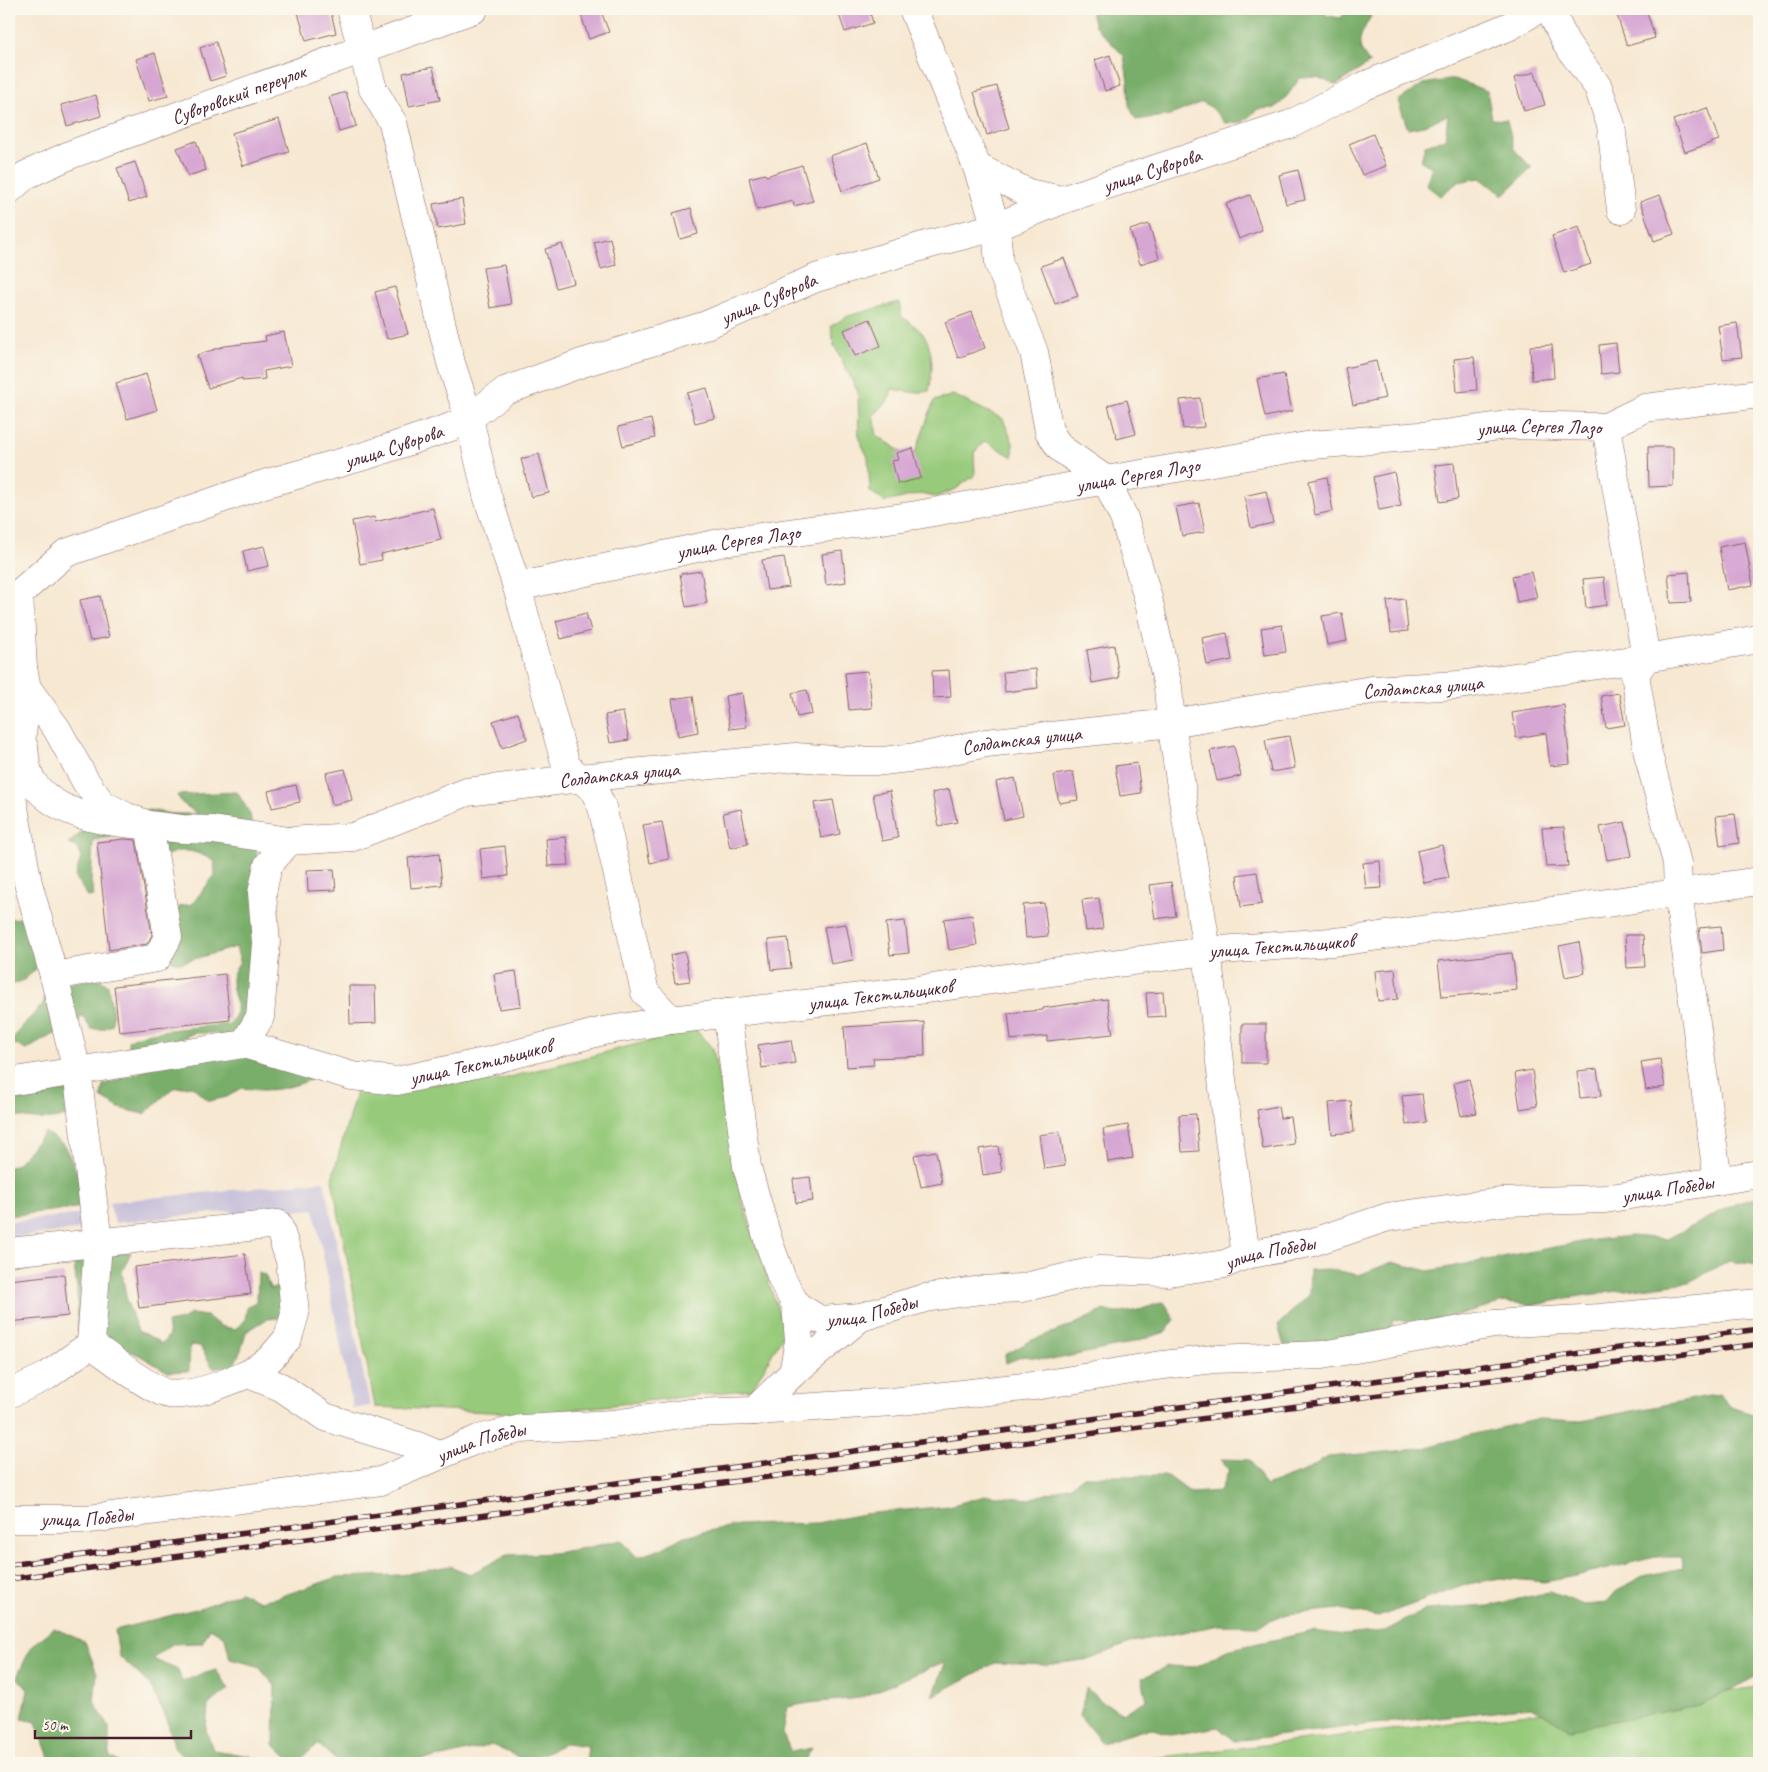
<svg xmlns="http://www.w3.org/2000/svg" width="1768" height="1772" font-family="Caveat,sans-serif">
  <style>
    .industrial { fill: #c7c0d9 }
    .green { fill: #97ca7a; stroke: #707452 }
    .forest { fill: #79ae6a; stroke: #62664a }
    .building { fill: #d7a7d3 }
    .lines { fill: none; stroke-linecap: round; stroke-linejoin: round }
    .minor-casing { stroke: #876565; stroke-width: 29 }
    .minor { stroke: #fff; stroke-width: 28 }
    .rail-casing { stroke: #4a1f2b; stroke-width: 5.5 }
    .rail { stroke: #fbf7ec; stroke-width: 4; stroke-dasharray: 11; stroke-linecap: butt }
    .labels { text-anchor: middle; stroke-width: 4.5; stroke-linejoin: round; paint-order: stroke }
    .street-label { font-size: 20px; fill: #4a1f2b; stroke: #fbf7ec }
  </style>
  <rect width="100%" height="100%" fill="#fbf7ec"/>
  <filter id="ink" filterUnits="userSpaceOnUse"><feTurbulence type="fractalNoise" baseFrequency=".02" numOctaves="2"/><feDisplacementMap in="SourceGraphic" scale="10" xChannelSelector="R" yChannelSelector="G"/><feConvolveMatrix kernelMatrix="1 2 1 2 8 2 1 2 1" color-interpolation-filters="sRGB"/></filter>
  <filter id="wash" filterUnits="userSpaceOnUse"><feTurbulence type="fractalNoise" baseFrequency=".0096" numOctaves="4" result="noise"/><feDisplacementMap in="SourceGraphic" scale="20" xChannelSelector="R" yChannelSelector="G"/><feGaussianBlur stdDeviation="1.12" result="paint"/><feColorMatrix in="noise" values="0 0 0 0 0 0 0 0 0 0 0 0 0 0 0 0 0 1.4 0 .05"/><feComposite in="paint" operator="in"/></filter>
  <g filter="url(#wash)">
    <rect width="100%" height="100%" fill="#f7e8d2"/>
    <g class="industrial">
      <polygon points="324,1181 370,1406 353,1409 314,1209 234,1217 232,1211 115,1223 109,1202"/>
      <polygon points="83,1214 83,1229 9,1238 9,1222"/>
    </g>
    <g class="green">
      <path d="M 899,302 L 902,317 C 910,322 918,328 924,335 C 934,351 933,373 929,391 L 916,393 L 892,389 L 888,401 L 873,416 L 877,435 L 900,451 L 914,456 L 934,401 L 953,395 L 1003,419 L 1013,443 L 1013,457 L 985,441 L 974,453 L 975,475 L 956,489 L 936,497 L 920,494 L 885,502 L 870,491 L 868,457 L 859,439 L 858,392 L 834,345 L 831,326 L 848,316 Z"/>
      <polygon points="695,1029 713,1049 743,1204 785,1332 752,1389 534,1414 375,1407 332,1179 357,1088 495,1081"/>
      <polygon points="1759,1687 1759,1763 1110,1763"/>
    </g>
    <g class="forest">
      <path d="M 1090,9 L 1321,9 L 1326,15 L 1340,18 L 1349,9 C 1357,9 1359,12 1368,12 L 1371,16 C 1360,37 1353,43 1370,63 L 1336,85 L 1317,77 L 1300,78 L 1284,100 L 1275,108 L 1258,109 L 1243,122 L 1225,123 L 1212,108 L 1202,102 L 1171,115 L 1136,120 L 1129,105 L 1128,82 L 1124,56 L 1095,26 Z"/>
      <polygon points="1455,79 1487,91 1492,119 1507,120 1514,149 1532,168 1503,195 1480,178 1458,182 1440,196 1426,185 1432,167 1421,161 1425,145 1445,139 1448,115 1419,127 1408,129 1398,101 1423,84"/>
      <path d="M 237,792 L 250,814 L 257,853 L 254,876 L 259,911 L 244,1053 L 319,1076 C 293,1088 271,1093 242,1088 L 227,1097 L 209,1101 L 192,1086 L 173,1088 L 144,1114 L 119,1108 L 101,1097 L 103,1085 L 138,1073 L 218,1039 L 218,1033 L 194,1033 L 173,1042 L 129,1051 L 128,1041 C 145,1029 206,1027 229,1024 C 244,1012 231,994 232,979 C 232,973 238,966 240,961 L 236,947 L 180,963 L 172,961 L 175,915 L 180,906 L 192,904 L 215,875 L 214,860 C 197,853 186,846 168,855 L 148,847 L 135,833 L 93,840 L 91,882 L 94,896 L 88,897 L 75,876 L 81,858 L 77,847 L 68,844 L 85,829 L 141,814 L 149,810 L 171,814 L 198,814 L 182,803 L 177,795 Z"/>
      <polygon points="20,918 30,921 38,967 24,980 9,986 9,919"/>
      <polygon points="97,978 108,985 113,1015 112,1025 103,1029 91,1029 82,1015 75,1027 50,1036 26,1050 11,1042 19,1030 43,1004 47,988"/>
      <path d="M 28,1089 L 72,1091 L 73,1113 C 52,1123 34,1119 12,1116 L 9,1117 L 9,1093 Z"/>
      <polygon points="45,1132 64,1145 78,1174 83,1207 9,1216 9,1167 17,1164"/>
      <polygon points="1759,1197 1759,1265 1729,1261 1689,1282 1579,1296 1535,1305 1504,1302 1438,1320 1417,1324 1393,1319 1390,1337 1305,1345 1284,1346 1278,1325 1309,1295 1310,1270 1328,1269 1359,1275 1392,1262 1429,1271 1586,1241 1630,1236 1667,1239 1737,1203"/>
      <polygon points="131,1252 122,1272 127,1302 138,1331 153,1338 162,1344 169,1335 167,1323 182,1320 191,1314 207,1316 220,1326 235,1329 245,1321 247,1306 257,1302 258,1273 265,1275 270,1288 284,1288 288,1306 279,1318 267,1319 246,1332 241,1350 233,1367 213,1368 200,1346 190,1345 189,1371 168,1372 139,1355 106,1340 78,1332 77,1288 74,1264 9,1272 9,1263"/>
      <path d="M 1164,1302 L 1175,1319 L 1166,1332 L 1119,1346 L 1052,1360 L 1024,1356 L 1006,1363 L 1005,1355 L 1032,1340 L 1073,1325 L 1104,1310 C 1121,1318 1147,1307 1164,1302 Z"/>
      <polygon points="1719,1394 1731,1407 1759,1416 1759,1675 1700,1705 1569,1729 1532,1707 1364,1725 1234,1741 1218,1727 1172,1735 1150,1728 1102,1743 1080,1716 1086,1688 1105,1704 1123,1713 1147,1700 1142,1678 1168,1666 1194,1667 1227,1650 1314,1631 1344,1635 1385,1631 1425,1610 1489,1606 1549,1592 1584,1605 1607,1603 1619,1589 1643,1576 1683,1568 1682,1557 1655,1557 1595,1572 1545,1582 1500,1578 1468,1584 1378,1617 1340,1609 1288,1614 1258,1626 1219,1625 1132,1642 1091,1659 1046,1665 995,1663 933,1696 946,1661 860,1698 809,1703 787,1707 783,1734 791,1752 812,1748 803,1763 714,1763 701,1758 699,1763 586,1763 588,1746 566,1743 527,1761 492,1745 443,1757 384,1762 339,1763 318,1744 296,1763 293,1763 274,1745 275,1686 258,1666 230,1659 225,1637 210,1628 202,1643 172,1644 153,1659 178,1670 182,1682 196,1676 216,1670 229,1689 208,1705 206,1730 213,1750 251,1756 254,1763 189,1763 175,1749 166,1717 149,1684 119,1656 115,1630 203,1607 240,1592 260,1601 279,1597 338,1577 401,1575 450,1566 470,1574 507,1555 554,1553 590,1547 621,1540 637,1557 661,1549 684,1536 738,1525 817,1523 864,1514 949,1506 988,1495 1030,1499 1071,1486 1084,1476 1168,1476 1191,1493 1220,1491 1229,1470 1221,1459 1250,1460 1265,1486 1302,1472 1328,1457 1420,1449 1470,1435 1539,1419 1581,1421"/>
      <polygon points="54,1628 85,1642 97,1673 94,1702 109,1727 109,1756 120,1763 51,1763 36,1722 22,1719 28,1690 17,1677 31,1647"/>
    </g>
    <g id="blocks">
      <g class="building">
        <polygon points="297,9 330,9 336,33 306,41"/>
        <polygon points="579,9 600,9 609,32 589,39"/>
        <polygon points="837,9 869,9 873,23 845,32"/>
        <polygon points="1627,9 1646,9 1655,38 1627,46 1616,12"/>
        <polygon points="216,42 226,76 210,81 200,48"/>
        <polygon points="155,53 168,96 149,101 136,59"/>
        <polygon points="1110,55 1120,86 1105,91 1095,60"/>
        <polygon points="433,67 440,100 409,106 403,73"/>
        <polygon points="1535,72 1545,105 1524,111 1514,78"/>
        <polygon points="997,86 1009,128 987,135 974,92"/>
        <polygon points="346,92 356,126 339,131 329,97"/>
        <polygon points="96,95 101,116 67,126 61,105"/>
        <polygon points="1707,108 1719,140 1685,152 1673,120"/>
        <polygon points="279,119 289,152 243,166 232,133"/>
        <polygon points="1373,134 1386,166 1362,175 1349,144"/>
        <polygon points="196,141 206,170 188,176 177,148"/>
        <polygon points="867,143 879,178 842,191 830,156"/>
        <polygon points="135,162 147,197 129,203 117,168"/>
        <polygon points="802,165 813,201 794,206 793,201 757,210 749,178 765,174 766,176"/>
        <polygon points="1298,170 1305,200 1286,204 1279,175"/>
        <polygon points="1250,195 1262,230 1239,239 1226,204"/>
        <polygon points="1660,195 1674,234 1654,241 1640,202"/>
        <polygon points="462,199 466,224 438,229 433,204"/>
        <polygon points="691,208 698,234 680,239 673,213"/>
        <polygon points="1149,224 1159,258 1140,264 1130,230"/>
        <polygon points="1579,227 1591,264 1564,273 1552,236"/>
        <polygon points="610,238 616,265 601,269 594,242"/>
        <polygon points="562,244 574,283 556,288 545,249"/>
        <polygon points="1064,258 1078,296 1055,304 1041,266"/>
        <polygon points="504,265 511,304 490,308 483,268"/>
        <polygon points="395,287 408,334 387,339 375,292"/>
        <polygon points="972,312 985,348 958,358 945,322"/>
        <polygon points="870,319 881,346 855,356 844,330"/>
        <polygon points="1737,323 1742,357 1723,359 1718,326"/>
        <polygon points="284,332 291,366 264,371 265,379 242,381 242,378 208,388 197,355 225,346 266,341 265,336"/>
        <polygon points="1616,343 1619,372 1601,374 1599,345"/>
        <polygon points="1552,345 1554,378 1532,380 1530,346"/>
        <polygon points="1474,357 1477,390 1457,392 1454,359"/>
        <polygon points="1376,361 1385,398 1353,405 1345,368"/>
        <polygon points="146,374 157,410 127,419 116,383"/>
        <polygon points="1284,374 1292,411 1265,417 1257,379"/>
        <polygon points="707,388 715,418 695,423 687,393"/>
        <polygon points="1200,398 1204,427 1183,429 1180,400"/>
        <polygon points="1127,400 1136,434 1117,439 1108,405"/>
        <polygon points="651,419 655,438 623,446 618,427"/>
        <polygon points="1648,447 1673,447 1673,486 1649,487"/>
        <polygon points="913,448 921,478 898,484 892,461 898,460 896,453"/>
        <polygon points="539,454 549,493 531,497 521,459"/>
        <polygon points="1454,463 1458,499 1440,502 1435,465"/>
        <polygon points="1394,472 1401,506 1379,510 1373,477"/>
        <polygon points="1327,477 1333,511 1315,515 1309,481"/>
        <polygon points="1266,491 1273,523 1251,528 1244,496"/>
        <polygon points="1199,503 1205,532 1182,536 1176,507"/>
        <polygon points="433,508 441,540 381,554 382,560 360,564 352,521 374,517 375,522"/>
        <polygon points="1745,542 1753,585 1727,590 1719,547"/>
        <polygon points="264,546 269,566 247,571 243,551"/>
        <polygon points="842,551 846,582 826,585 822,554"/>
        <polygon points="784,557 789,587 767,590 762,560"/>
        <polygon points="701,571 707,603 686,607 680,574"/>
        <polygon points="1531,572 1537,598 1517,602 1512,576"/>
        <polygon points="1689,572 1691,602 1671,603 1668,574"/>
        <polygon points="1604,577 1607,605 1586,608 1583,579"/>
        <polygon points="100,596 109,637 90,641 80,600"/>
        <polygon points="1405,599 1408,631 1391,633 1387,601"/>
        <polygon points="586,613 591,631 561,639 556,621"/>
        <polygon points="1342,613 1347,641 1327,645 1322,616"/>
        <polygon points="1282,625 1286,652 1265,655 1261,628"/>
        <polygon points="1227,633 1232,660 1207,665 1202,638"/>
        <polygon points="1114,645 1119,678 1092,683 1087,650"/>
        <polygon points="1036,669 1038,688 1005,692 1003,672"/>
        <polygon points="949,670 951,697 933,698 932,671"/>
        <polygon points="868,671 872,708 849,710 845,673"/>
        <polygon points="807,690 812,714 797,717 792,693"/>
        <polygon points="742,693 747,727 730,729 725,696"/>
        <polygon points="1619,693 1625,725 1606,728 1601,696"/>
        <polygon points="693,696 698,732 678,736 672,699"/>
        <polygon points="1564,705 1570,764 1550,766 1546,733 1516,738 1512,713"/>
        <polygon points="623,712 629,740 610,743 605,715"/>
        <polygon points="518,713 527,739 502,748 493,721"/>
        <polygon points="1289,736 1295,768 1271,772 1265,740"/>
        <polygon points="1234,746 1241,776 1217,781 1210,751"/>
        <polygon points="1137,763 1141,793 1120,796 1115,766"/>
        <polygon points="345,769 352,800 332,805 326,773"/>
        <polygon points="1073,772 1078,800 1059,803 1054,775"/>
        <polygon points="1015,778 1023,816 1004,820 996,782"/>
        <polygon points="296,785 300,802 272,808 268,791"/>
        <polygon points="949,789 957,822 939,826 932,793"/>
        <polygon points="890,791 898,838 882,841 873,794"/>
        <polygon points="833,800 840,834 821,838 814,803"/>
        <polygon points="741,809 748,844 730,848 723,813"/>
        <polygon points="1735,814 1739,843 1720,846 1716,816"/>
        <polygon points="662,822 669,859 650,863 643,825"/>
        <polygon points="1625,822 1632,856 1607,860 1600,827"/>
        <polygon points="1564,827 1568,866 1546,867 1542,828"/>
        <polygon points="566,837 569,865 548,866 546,839"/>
        <polygon points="124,839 136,840 152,935 147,944 109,950 97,842"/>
        <polygon points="1442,845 1449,878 1424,883 1417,851"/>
        <polygon points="505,846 508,876 483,879 480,849"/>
        <polygon points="439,854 442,885 411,888 408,858"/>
        <polygon points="1380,861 1382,888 1366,889 1363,863"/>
        <polygon points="334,869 336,890 308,891 307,870"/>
        <polygon points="1257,872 1262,904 1241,907 1237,875"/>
        <polygon points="1171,882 1176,916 1155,919 1150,885"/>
        <polygon points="1099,898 1103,929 1086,931 1082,900"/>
        <polygon points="1044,903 1048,936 1026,938 1023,905"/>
        <polygon points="972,915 977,945 949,950 944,919"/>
        <polygon points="905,921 909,953 890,955 886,923"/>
        <polygon points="846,924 853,960 831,964 824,927"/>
        <polygon points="1721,926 1723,950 1702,953 1699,928"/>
        <polygon points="1625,935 1643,935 1645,967 1627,968"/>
        <polygon points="788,938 791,968 771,970 768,940"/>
        <polygon points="1579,942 1585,973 1565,977 1559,946"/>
        <polygon points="685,952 690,981 675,983 670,955"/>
        <polygon points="1512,953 1517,990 1442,997 1438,961"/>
        <polygon points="1395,969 1398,999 1378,1001 1375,971"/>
        <polygon points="516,971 521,1006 499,1009 494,974"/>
        <polygon points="225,974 230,1020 119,1032 114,986"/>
        <polygon points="349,986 375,986 376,1023 350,1024"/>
        <polygon points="1163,992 1165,1016 1148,1017 1146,993"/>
        <polygon points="1107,999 1113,1034 1047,1041 1047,1036 1011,1040 1008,1013 1043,1010 1043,1008"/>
        <polygon points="924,1022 925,1056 873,1058 874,1065 847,1067 844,1027"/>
        <rect x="1242" y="1024" width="24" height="39"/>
        <polygon points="791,1040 795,1063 762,1068 758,1045"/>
        <polygon points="1660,1059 1665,1087 1646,1090 1641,1062"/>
        <polygon points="1597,1069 1601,1096 1580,1098 1577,1071"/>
        <polygon points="1532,1070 1537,1106 1520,1109 1515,1073"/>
        <polygon points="1469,1079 1477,1113 1461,1116 1454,1083"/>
        <polygon points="1422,1094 1426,1122 1406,1125 1402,1096"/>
        <polygon points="1351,1101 1354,1132 1332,1134 1329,1103"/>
        <polygon points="1278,1106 1280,1118 1290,1117 1294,1144 1263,1149 1257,1110"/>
        <polygon points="1196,1114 1199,1151 1182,1152 1179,1115"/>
        <polygon points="1128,1125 1133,1158 1108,1162 1103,1129"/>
        <polygon points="1060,1132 1065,1166 1044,1169 1039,1135"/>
        <polygon points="998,1146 1002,1172 983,1175 979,1149"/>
        <polygon points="936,1151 942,1183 921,1187 914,1155"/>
        <polygon points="810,1177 813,1201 796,1203 793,1179"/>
        <polygon points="245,1254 251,1294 139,1308 134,1267"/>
        <polygon points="64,1274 68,1316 9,1322 9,1280"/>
      </g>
    </g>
  </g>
  <g filter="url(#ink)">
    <use href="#blocks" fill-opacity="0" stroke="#876565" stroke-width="1"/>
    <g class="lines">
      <g class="minor-casing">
        <g id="minor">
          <polyline points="351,9 373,89 393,123 451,363 469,418 487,495 517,587 566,766 594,790 602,807 645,992 671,1020"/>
          <polyline points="913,9 977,167 996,227 999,264 1034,352 1049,431 1060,448 1106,480 1124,518 1148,598 1168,687 1171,723 1207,951 1229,1139 1246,1255"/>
          <polyline points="1553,9 1555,20 1566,43 1598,87 1611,125 1621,210"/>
          <polyline points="977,167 1028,193 1062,200"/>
          <path id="s1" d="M 9,190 L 26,175 L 72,154 L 474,9"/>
          <polyline points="1606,427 1646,658 1635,674 1648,754 1677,863 1678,893 1718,1181"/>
          <path id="s2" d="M 517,587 L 724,542 L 917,515 L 1106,480 L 1312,445 L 1444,434 L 1507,425 L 1606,427 L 1645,408 L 1759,394"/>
          <polyline points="19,593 23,668"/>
          <path id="s3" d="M 9,602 L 66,553 L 264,484 L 368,455 L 451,427 L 469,418 L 505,391 L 582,363 L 704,326 L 816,278 L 930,244 L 996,227 L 1062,200 L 1291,124 L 1364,86 L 1510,26 L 1538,9"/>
          <path d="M 9,651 L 23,668 L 27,688 L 22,735 L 12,797 L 28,883 L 54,976 L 77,1071 L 98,1242 L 91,1344 C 108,1356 151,1391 169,1394 C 194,1397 225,1383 248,1374"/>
          <path id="s4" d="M 27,688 L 57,729 L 86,782 L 102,804 L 125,816 L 149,825 L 182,829 L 213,830 L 289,841 L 353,837 L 467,792 L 580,778 L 796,757 L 845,761 L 883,761 L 925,756 L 986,743 L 1171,723 L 1372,690 L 1459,685 L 1646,658 L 1759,639"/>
          <path d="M 24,747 C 25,757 26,772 32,781 C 56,817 110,823 149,825 L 168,937 L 157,958 L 54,976"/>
          <polyline points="244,1044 260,1017 266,943 262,893 268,865 289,841"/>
          <path id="s5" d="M 9,1082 L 244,1044 L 352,1076 L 397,1081 L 489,1061 L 603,1031 L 671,1020 L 903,992 L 1207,951 L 1345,941 L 1759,881"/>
          <polyline points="9,1252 278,1224 290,1261 295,1314 288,1338 270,1359 248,1374 281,1387 325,1417 418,1446 439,1455"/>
          <path id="s6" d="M 796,1305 L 820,1320 L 861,1317 L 925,1298 L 981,1290 L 1021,1288 L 1099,1270 L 1169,1272 L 1225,1264 L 1246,1255 L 1310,1243 L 1388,1217 L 1502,1202 L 1605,1199 L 1759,1174"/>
          <polyline points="793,1373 861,1317"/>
          <polyline points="9,1394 47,1376 91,1344"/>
          <polyline points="754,1411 892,1402 1041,1385 1155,1366 1214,1359 1322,1355 1494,1324 1600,1318 1759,1303"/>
          <path id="s7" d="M 9,1519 L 89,1519 L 381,1481 L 478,1439 L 521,1429 L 613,1424 L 689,1413 L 754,1411 L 793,1373 L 799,1341 L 796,1305 L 782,1279 L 768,1240 L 747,1167 L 727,1013"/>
        </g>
      </g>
      <use href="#minor" class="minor"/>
      <g class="rail-casing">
        <g id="rail">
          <polyline points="9,1565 1759,1329"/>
          <polyline points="9,1579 1759,1344"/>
        </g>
      </g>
      <use href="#rail" class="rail"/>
    </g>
  </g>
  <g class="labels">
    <g class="street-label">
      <text dy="7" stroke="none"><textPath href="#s1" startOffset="250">Суворовский переулок</textPath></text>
      <text dy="7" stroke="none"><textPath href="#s3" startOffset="1230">улица Суворова</textPath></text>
      <text dy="7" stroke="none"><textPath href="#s3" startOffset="825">улица Суворова</textPath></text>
      <text dy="7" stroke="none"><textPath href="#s2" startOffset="1036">улица Сергея Лазо</textPath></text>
      <text dy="7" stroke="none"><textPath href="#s3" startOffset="420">улица Суворова</textPath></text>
      <text dy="7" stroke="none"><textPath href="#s2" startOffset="631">улица Сергея Лазо</textPath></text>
      <text dy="7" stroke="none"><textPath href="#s2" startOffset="226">улица Сергея Лазо</textPath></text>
      <text dy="7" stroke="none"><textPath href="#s4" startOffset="1481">Солдатская улица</textPath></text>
      <text dy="7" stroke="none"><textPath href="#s4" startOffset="1076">Солдатская улица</textPath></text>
      <text dy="7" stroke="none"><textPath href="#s4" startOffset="671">Солдатская улица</textPath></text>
      <text dy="7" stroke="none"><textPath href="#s5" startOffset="1292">улица Текстильщиков</textPath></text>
      <text dy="7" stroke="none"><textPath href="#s5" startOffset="888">улица Текстильщиков</textPath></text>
      <text dy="7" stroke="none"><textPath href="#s5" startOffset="482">улица Текстильщиков</textPath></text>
      <text dy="7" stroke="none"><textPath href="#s6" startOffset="891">улица Победы</textPath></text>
      <text dy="7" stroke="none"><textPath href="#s6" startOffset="486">улица Победы</textPath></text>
      <text dy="7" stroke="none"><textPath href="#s6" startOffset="81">улица Победы</textPath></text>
      <text dy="7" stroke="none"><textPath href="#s7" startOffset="482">улица Победы</textPath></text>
      <text dy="7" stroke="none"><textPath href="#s7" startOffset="78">улица Победы</textPath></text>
    </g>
  </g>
  <rect width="1768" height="1772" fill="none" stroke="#fbf7ec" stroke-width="30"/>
  <path d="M35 1730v8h156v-8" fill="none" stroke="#4a1f2b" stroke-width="2.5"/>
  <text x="42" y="1730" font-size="15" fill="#4a1f2b" stroke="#fbf7ec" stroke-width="4" paint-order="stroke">50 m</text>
</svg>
